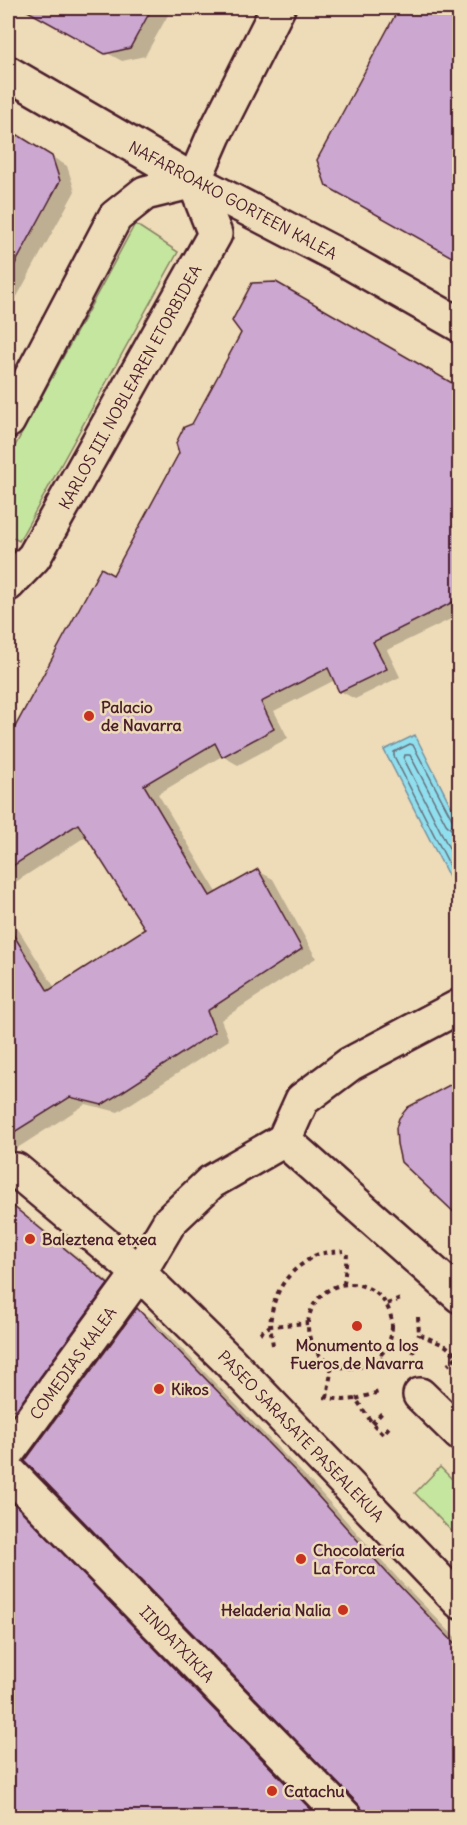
<svg xmlns="http://www.w3.org/2000/svg" width="467" height="1825" font-family="Delius,sans-serif">
  <style>
    .green { fill: #c5e69e; stroke: #888264; stroke-width: 1.5 }
    .water { fill: #90dfee; stroke: #7492a0; stroke-width: 1.5 }
    .shadow { fill: #0003 }
    .lines { fill: none; stroke-linecap: round; stroke-linejoin: round }
    .shore { stroke: #666c79; stroke-width: 1.5 }
    .building { fill: #cca8d1; stroke: #4a1f2b; stroke-width: 1.5 }
    .street-casing { stroke: #4a1f2b; stroke-width: 38 }
    .secondary-casing { stroke: #4a1f2b; stroke-width: 38 }
    .path { stroke: #4a1f2b; stroke-width: 4; stroke-dasharray: 4.5 4.5; stroke-linecap: butt }
    .street { stroke: #eedbb8; stroke-width: 33 }
    .secondary { stroke: #eedbb8; stroke-width: 33 }
    .poi-dot { fill: #c8321e; stroke: #eedbb8; stroke-width: 2 }
    .labels { text-anchor: middle; stroke-width: 5; stroke-linejoin: round; paint-order: stroke }
    .street-label { font-size: 16px; fill: #4a1f2b; stroke: #eedbb8 }
    .poi-label { font-size: 16px; font-weight: bold; fill: #4a1f2b; stroke: #eedbb8; text-anchor: start }
  </style>
  <rect width="100%" height="100%" fill="#eedbb8"/>
  <filter id="ink" filterUnits="userSpaceOnUse"><feTurbulence type="fractalNoise" baseFrequency=".0167" numOctaves="2"/><feDisplacementMap in="SourceGraphic" scale="12" xChannelSelector="R" yChannelSelector="G"/><feConvolveMatrix kernelMatrix="1 2 1 2 8 2 1 2 1" color-interpolation-filters="sRGB"/></filter>
  <g filter="url(#ink)">
    <g class="green">
      <polygon points="135,224 178,252 19,541 8,535 8,459"/>
      <polygon points="440,1467 459,1486 459,1539 415,1493"/>
    </g>
    <polygon class="water" points="415,735 459,822 459,874 450,879 384,750"/>
    <g class="shadow">
      <polygon points="25,8 172,8 145,56 122,61"/>
      <polygon points="401,8 460,8 460,259 327,185 319,160"/>
      <polygon points="8,130 67,166 75,191 8,313"/>
      <polygon points="276,284 460,389 460,627 453,618 387,650 400,677 355,699 340,691 335,680 274,711 288,738 238,765 222,756 158,794 218,894 258,871 273,879 316,958 221,1020 229,1040 118,1112 86,1104 8,1154 8,913 55,988 147,929 88,835 8,887 8,739 9,740 114,577 181,453 193,425"/>
      <polygon points="460,1082 460,1215 403,1161 409,1108"/>
      <polygon points="8,1202 17,1208 122,1293 8,1451"/>
      <polygon points="137,1310 152,1318 313,1484 402,1583 460,1642 460,1818 366,1818"/>
      <polygon points="8,1490 324,1818 8,1818"/>
    </g>
    <g class="lines">
      <g class="shore">
        <polyline points="460,823 452,819 413,745 410,744 394,752 394,756 451,868 460,869"/>
        <polyline points="460,830 451,829 446,824 410,755 405,755 404,759 455,860 460,861"/>
      </g>
    </g>
    <g class="building">
      <polygon points="22,8 152,8 130,48 105,54"/>
      <polygon points="399,8 459,8 459,261 326,186 317,160"/>
      <polygon points="8,129 52,156 60,181 8,277"/>
      <polygon points="276,282 459,387 459,599 373,642 387,669 339,692 328,668 261,702 274,729 222,757 215,743 144,785 210,896 258,869 302,949 207,1011 215,1032 102,1105 70,1097 8,1136 8,926 48,991 145,929 78,824 8,869 8,740 101,568 113,575 179,453 176,443 184,427 192,424 241,333 232,321 252,283"/>
      <polygon points="459,1080 459,1217 401,1162 397,1144 396,1128 399,1118 408,1107"/>
      <polygon points="8,1202 108,1284 8,1421"/>
      <polygon points="137,1308 298,1474 387,1573 459,1648 459,1818 364,1818 359,1805 25,1461"/>
      <polygon points="8,1497 319,1818 8,1818"/>
    </g>
    <g class="lines">
      <g class="street-casing">
        <g id="street">
          <polyline points="8,421 115,217 145,193 194,181"/>
          <polyline points="8,584 34,557 215,234 194,181 214,135 278,8"/>
          <polyline points="284,1140 460,1296"/>
          <polyline points="284,1140 302,1100 350,1064 460,1006"/>
          <polyline points="8,1170 16,1170 139,1273 227,1359 460,1602"/>
          <polyline points="420,1395 460,1434"/>
          <polyline points="8,1452 139,1273 170,1221 211,1182 284,1140"/>
          <polyline points="8,1471 346,1818"/>
        </g>
      </g>
      <g class="secondary-casing">
        <polyline id="secondary" points="8,73 194,181 335,254 460,325"/>
      </g>
      <g class="path">
        <circle cx="350" cy="1326" r="42"/>
        <polyline points="344,1284 347,1254"/>
        <polyline points="387,1304 401,1299"/>
        <polyline points="418,1317 419,1334 446,1346 457,1356 448,1365"/>
        <path d="M 260,1333 L 270,1326 C 272,1300 281,1278 304,1263 C 308,1260 311,1257 316,1255 C 324,1252 334,1252 343,1251"/>
        <polyline points="273,1345 270,1326 308,1323"/>
        <polyline points="413,1353 419,1334"/>
        <polyline points="380,1358 390,1368"/>
        <polyline points="324,1397 343,1400 356,1399 372,1423 383,1434 391,1425"/>
        <polyline points="327,1398 332,1365"/>
        <polyline points="356,1399 379,1392"/>
        <polyline points="372,1423 382,1413"/>
      </g>
      <use href="#street" class="street"/>
      <use href="#secondary" class="secondary"/>
    </g>
  </g>
  <g class="poi-dot">
    <circle cx="89" cy="716" r="6"/>
    <circle cx="30" cy="1239" r="6"/>
    <circle cx="357" cy="1326" r="6"/>
    <circle cx="159" cy="1389" r="6"/>
    <circle cx="301" cy="1559" r="6"/>
    <circle cx="343" cy="1610" r="6"/>
    <circle cx="272" cy="1791" r="6"/>
  </g>
  <g class="labels">
    <g class="street-label">
      <text transform="translate(233 200) rotate(28)" y="6">NAFARROAKO GORTEEN KALEA</text>
      <text transform="translate(130 387) rotate(-61)" y="6">KARLOS III. NOBLEAREN ETORBIDEA</text>
      <text transform="translate(73 1363) rotate(-54)" y="6">COMEDIAS KALEA</text>
      <text transform="translate(301 1436) rotate(46)" y="6">PASEO SARASATE PASEALEKUA</text>
      <text transform="translate(177 1644) rotate(46)" y="6">IINDATXIKIA</text>
    </g>
    <g class="poi-label">
      <text x="101" y="713">Palacio<tspan x="101" dy="18">de Navarra</tspan></text>
      <text x="42" y="1245">Baleztena etxea</text>
      <text x="357" y="1351" text-anchor="middle">Monumento a los<tspan x="357" dy="18">Fueros de Navarra</tspan></text>
      <text x="171" y="1395">Kikos</text>
      <text x="313" y="1556">Chocolatería<tspan x="313" dy="18">La Forca</tspan></text>
      <text x="331" y="1616" text-anchor="end">Heladeria Nalia</text>
      <text x="284" y="1797">Catachu</text>
    </g>
  </g>
  <rect width="467" height="1825" fill="none" stroke="#eedbb8" stroke-width="30"/>
  <rect x="15" y="15" width="437" height="1795" fill="none" stroke="#4a1f2b" stroke-width="2" filter="url(#ink)"/>
</svg>
